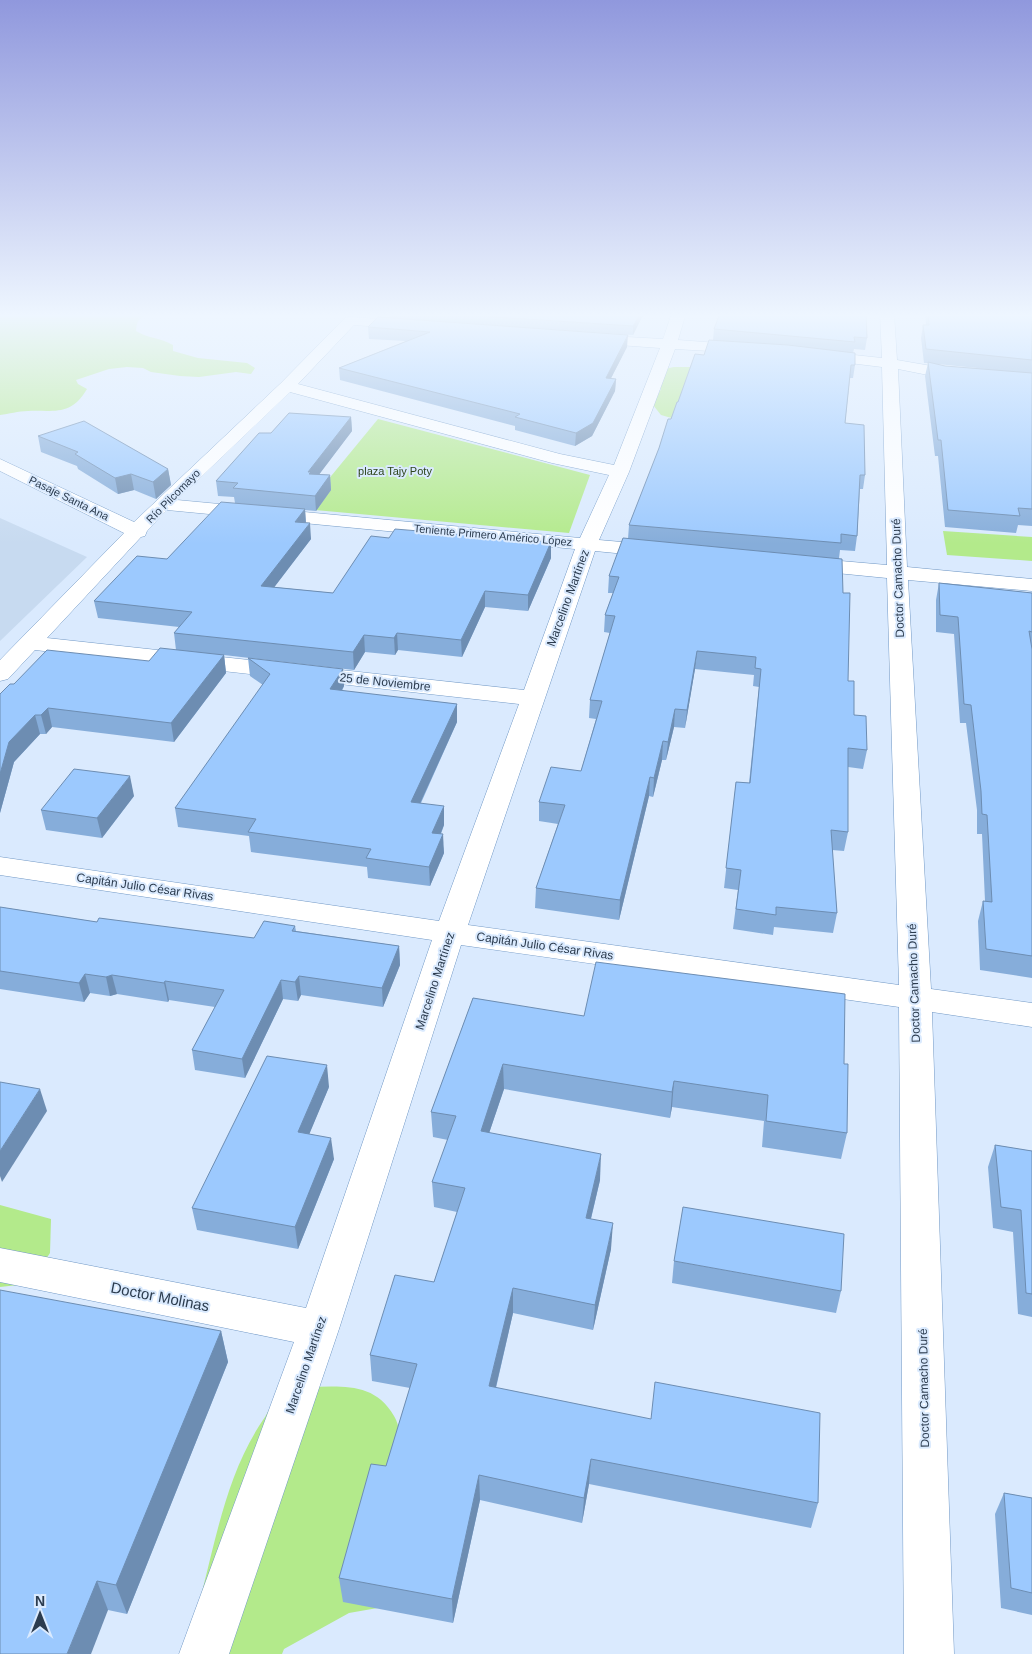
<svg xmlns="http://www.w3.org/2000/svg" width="1032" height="1654" font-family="Arial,sans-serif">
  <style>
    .built { fill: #c7daf0 }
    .green { fill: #b3ea8b }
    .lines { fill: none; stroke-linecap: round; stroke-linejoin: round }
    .minor-casing { stroke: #7198c5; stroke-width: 1 }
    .minor { fill: #fff; fill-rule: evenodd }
    .wall { fill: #86adda; fill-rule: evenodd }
    .shaded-wall { fill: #6d8db2 }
    .building { fill: #9cc9fe; stroke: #6d8db2 }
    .labels { text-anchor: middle; stroke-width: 4; stroke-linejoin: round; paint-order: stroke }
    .far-park-label { font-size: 11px; fill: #2e451c; stroke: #daeafe }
    .far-street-label { font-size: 11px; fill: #2c3c4f; stroke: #daeafe }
    .street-label { font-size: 12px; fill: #2c3c4f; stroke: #daeafe }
    .near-street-label { font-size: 15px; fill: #2c3c4f; stroke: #daeafe }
  </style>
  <rect width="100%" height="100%" fill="#daeafe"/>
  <polygon class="built" points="0,518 87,557 0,641"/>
  <g class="green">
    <path d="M 0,313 L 154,313 C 142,316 137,317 136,331 C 147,338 161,338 173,345 L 173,351 L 198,358 L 247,363 L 255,368 L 251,374 L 236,372 L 199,377 L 180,376 L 151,372 L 143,368 L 127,367 L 109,369 L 76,380 L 78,384 L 87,389 C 71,416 56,410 28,411 C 18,411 9,414 0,415 Z"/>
    <polygon points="674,367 700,367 675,419 661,415 653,405 661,389 654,380 660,370"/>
    <polygon points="378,419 590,475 569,533 304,509"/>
    <polygon points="943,531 1032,537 1032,561 947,555"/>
    <polygon points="0,1205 51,1219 50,1253 38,1271 18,1285 0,1287"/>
    <path d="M 306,1387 C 340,1387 374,1381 394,1416 C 398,1422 399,1431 401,1438 L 389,1606 L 349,1613 L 284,1649 L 282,1654 L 183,1654 C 213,1575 216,1487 265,1417 C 269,1410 274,1400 280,1395 C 286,1390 299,1389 306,1387 Z"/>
  </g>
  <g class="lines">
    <g class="minor-casing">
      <path id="minor" d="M 672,313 L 686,313 L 678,340 L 745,345 L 750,346 L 752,349 L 750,352 L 745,353 L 675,349 L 629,472 L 599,540 L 656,545 L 663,547 L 666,551 L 663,555 L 656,557 L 595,551 L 468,925 L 899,985 L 887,578 L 806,570 L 799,568 L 796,564 L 799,560 L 806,558 L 887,565 L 882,367 L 817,359 L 812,358 L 810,355 L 812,352 L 817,351 L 882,358 L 880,313 L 894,313 L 897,360 L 943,368 L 1032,376 L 1032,386 L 943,378 L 898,369 L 907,567 L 1032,579 L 1032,591 L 908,580 L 931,989 L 1032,1003 L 1032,1027 L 932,1012 L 954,1654 L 904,1654 L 899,1007 L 461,945 L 339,1329 L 229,1654 L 179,1654 L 294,1342 L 0,1282 L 0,1248 L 306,1308 L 432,940 L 0,875 L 0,857 L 439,921 L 519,704 L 35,650 L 8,679 L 0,681 L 0,660 L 124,533 L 0,471 L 0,459 L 134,522 L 281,383 L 345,318 L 350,317 L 411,321 L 416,322 L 418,325 L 416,328 L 411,329 L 354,325 L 298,384 L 560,454 L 614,465 L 660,348 L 591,343 L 586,342 L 584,339 L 586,336 L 591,335 L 663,339 ZM 290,392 L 552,463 L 609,475 L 580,538 L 177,500 ZM 167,510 L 575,549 L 524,690 L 47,638 L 141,537 L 145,536 L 147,531 Z"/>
    </g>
    <use href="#minor" class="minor"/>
  </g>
  <g class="wall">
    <polygon points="367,313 644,313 633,335 389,318 389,314"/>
    <path d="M 925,313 L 1032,313 L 1032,526 L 1018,525 L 1016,533 L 945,527 L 938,456 L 935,456 L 925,376 L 928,363 L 924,363 L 921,338 L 923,325 L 926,325 ZM 937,364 L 987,369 L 945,366 Z"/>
    <polygon points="368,327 627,347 611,378 616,379 615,391 592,436 575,446 515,430 515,426 340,380 339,368 406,341 369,339"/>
    <polygon points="714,329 867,338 865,350 854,349 853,353 855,365 853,378 850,378 845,423 865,475 863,489 860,489 857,536 855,551 840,550 839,558 843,593 848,681 854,715 867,750 863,769 848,767 848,832 844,851 832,850 837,913 833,933 774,927 773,935 733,929 738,890 724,888 736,782 749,783 759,687 753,686 754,675 695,669 685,728 674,727 666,760 662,760 653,797 649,796 619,920 535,908 536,888 558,824 539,821 539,802 581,771 596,719 589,718 590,700 610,633 604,632 605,615 613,593 608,593 609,576 628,539 629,525 671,419 678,402 704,355 713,340"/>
    <polygon points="351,417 352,431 319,474 330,475 331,490 316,511 305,510 306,523 311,539 274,587 333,593 389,538 551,542 551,558 528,611 485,607 462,657 398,650 395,655 365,652 354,670 224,655 226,673 174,742 52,727 46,734 40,734 14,762 0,813 0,694 14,684 149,661 176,650 174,633 179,627 98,618 94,601 167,559 235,503 234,497 218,496 216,481 271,433"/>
    <polygon points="38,436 168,469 171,485 156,499 134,490 118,494 78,469 77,466 41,452"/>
    <polygon points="939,583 1032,593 1032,978 980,970 978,921 983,901 985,901 982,834 977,834 977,810 966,723 960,723 954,634 936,632 936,600"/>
    <polygon points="248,658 343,669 344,686 342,691 457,704 457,722 421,803 444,825 441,834 444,853 430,886 368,878 367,867 251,852 249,836 178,827 175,808 263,685 250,676"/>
    <polygon points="134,796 102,838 46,830 41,810"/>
    <polygon points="0,907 97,922 254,938 295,926 296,931 399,946 400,965 383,1007 301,995 298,1001 283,999 245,1078 195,1070 192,1050 215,1007 169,1000 168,1002 117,994 110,996 90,993 84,1002 0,989"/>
    <polygon points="473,998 844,1064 847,1133 841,1159 762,1147 764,1121 672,1107 670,1118 504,1089 489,1133 600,1180 591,1219 611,1249 593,1330 513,1313 496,1388 818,1503 811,1528 589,1484 582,1523 480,1500 453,1623 343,1602 339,1578 386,1466 410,1388 372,1381 370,1355 434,1282 457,1212 434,1207 432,1182 448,1140 433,1137 431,1112"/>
    <polygon points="329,1087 309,1134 334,1159 298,1249 197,1230 192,1208"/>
    <polygon points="995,1145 1032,1151 1032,1321 1032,1317 1018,1314 1013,1232 993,1228 988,1167"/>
    <polygon points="674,1261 841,1291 836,1313 672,1283"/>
    <polygon points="221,1331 228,1362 127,1614 108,1610 0,1654"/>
    <polygon points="1004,1493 1032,1498 1032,1615 1001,1608 995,1514"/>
  </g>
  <g class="shaded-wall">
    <polygon points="641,313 644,313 633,335 633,326"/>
    <polygon points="628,335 627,347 605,390 606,378"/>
    <polygon points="616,379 615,391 592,436 575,446 576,433"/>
    <polygon points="351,417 352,431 312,484 308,472"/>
    <polygon points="168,469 171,485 156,499 153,482"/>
    <polygon points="131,474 134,490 118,494 115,478"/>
    <polygon points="330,475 331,490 316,511 315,496"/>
    <polygon points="305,509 306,525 295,522"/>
    <polygon points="310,523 311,539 263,602 261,586"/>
    <polygon points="551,542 551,558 528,611 528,595"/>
    <polygon points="485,591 485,607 462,657 461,640"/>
    <polygon points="397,633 398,650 395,655 394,638"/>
    <polygon points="364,635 365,652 354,670 353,652"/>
    <polygon points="697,651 695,669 685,728 687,710"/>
    <polygon points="224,655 226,673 174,742 171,723"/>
    <polygon points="343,669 344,686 332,707 330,689"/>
    <polygon points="457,704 457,722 412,821 411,802"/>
    <polygon points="48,708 52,727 46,734 41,715"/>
    <polygon points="675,709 674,727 666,760 668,742"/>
    <polygon points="35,715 40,734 14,762 0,813 0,774 9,742"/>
    <polygon points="663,741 662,760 653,797 654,778"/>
    <polygon points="130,776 134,796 102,838 97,818"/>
    <polygon points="650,777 649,796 619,920 620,900"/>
    <polygon points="444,806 444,825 433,852 432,833"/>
    <polygon points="443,834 444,853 430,886 429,867"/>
    <polygon points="399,946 400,965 383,1007 382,988"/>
    <polygon points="85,974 90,993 84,1002 79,983"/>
    <polygon points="112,975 117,994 110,996 106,977"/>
    <polygon points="299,976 301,995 298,1001 295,982"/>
    <polygon points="281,980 283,999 245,1078 242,1059"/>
    <polygon points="165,981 169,1000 168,1002 164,983"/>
    <polygon points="503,1064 504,1089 481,1157 481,1131"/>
    <polygon points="327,1065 329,1087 301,1154 298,1132"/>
    <polygon points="674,1081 672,1107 670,1118 672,1092"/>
    <polygon points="40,1089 47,1111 2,1182 0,1176 0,1151"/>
    <polygon points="331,1138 334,1159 298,1249 295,1227"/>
    <polygon points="601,1154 600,1180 585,1243 586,1218"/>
    <polygon points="613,1223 611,1249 593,1330 595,1305"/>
    <polygon points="513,1288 513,1313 490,1412 489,1386"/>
    <polygon points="221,1331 228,1362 127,1614 116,1585"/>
    <polygon points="591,1459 589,1484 582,1523 584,1498"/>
    <polygon points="479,1475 480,1500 453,1623 452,1599"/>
    <polygon points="97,1581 108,1610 91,1654 67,1654"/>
  </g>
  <g class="building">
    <polygon points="433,313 641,313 633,326"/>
    <polygon points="720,313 866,313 867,338 854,337 855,342 714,329"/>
    <polygon points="928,313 938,313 942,316 941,313 1032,313 1032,360 926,349 923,325 929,325"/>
    <polygon points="378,317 628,335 606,378 616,379 593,423 576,433 515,417 520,414 339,368 430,332 368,327"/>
    <polygon points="709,340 788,345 855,353 855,365 851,365 845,423 864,425 865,475 860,475 857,536 841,534 841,543 629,525 659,448 668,419 671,419 677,402 678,402 695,354 704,355"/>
    <polygon points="928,362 945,366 1032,373 1032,509 1018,508 1020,516 948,510 941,440 938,440"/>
    <polygon points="289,413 351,417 308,472 311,472 309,474 330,475 315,496 233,488 238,483 216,481 259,433 271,433"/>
    <polygon points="84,421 168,469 153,482 131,474 115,478 75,454 78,452 38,436"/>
    <polygon points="221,502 305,509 295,522 310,523 261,586 333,593 371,536 389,538 395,529 551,542 528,595 485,591 461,640 397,633 394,638 364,635 353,652 174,633 192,612 94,601 137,556 167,559"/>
    <polygon points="623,538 842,559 843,593 850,593 848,681 854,681 854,715 866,716 867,750 848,748 848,832 831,830 837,913 776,907 776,915 736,909 741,870 726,868 736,782 750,783 761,669 755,668 756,657 697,651 687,710 675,709 668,742 663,741 654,778 650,777 620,900 536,888 565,805 539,802 551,767 581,771 602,701 590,700 615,616 605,615 619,577 609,576"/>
    <polygon points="939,583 1032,593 1032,632 1029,631 1032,649 1032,956 986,949 983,901 992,902 987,815 982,814 981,791 971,705 964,704 958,617 940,615"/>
    <polygon points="160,648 224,655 171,723 48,708 41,715 35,715 9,742 0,774 0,694 10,684 14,684 47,650 149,661"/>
    <polygon points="248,658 343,669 330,689 457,704 411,802 444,806 432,833 443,834 429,867 366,858 371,849 248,832 256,819 175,808 270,674"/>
    <polygon points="74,769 130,776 97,818 41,810"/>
    <polygon points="0,907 97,922 99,918 254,938 264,921 295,926 292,931 399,946 382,988 299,976 295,982 281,980 242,1059 192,1050 224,990 165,981 164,983 112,975 106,977 85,974 79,983 0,971"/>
    <polygon points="596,962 845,994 844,1064 848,1064 847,1133 766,1121 768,1095 674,1081 672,1092 503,1064 481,1131 601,1154 586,1218 613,1223 595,1305 513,1288 489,1386 651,1419 655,1382 820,1413 818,1503 591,1459 584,1498 479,1475 452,1599 339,1578 371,1464 386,1466 417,1364 370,1355 395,1275 434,1282 465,1188 432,1182 456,1116 431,1112 473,998 584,1016"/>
    <polygon points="267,1056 327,1065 298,1132 331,1138 295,1227 192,1208"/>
    <polygon points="0,1082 40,1089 0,1151"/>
    <polygon points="995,1145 1032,1151 1032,1294 1026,1293 1021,1210 1001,1207"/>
    <polygon points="683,1207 844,1234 841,1291 674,1261"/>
    <polygon points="0,1290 221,1331 116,1585 97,1581 67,1654 0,1654"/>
    <polygon points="1004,1493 1032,1498 1032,1593 1011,1588"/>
  </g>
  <linearGradient id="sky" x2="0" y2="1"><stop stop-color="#9098dd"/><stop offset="0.58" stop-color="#eef6ff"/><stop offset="1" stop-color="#eef6ff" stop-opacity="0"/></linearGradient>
  <rect width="1032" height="544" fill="url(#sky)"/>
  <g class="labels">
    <g class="far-park-label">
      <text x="395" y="475">plaza Tajy Poty</text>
    </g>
    <g class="far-street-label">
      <text transform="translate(173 496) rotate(-45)" y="4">Río Pilcomayo</text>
      <text transform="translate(69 498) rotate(26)" y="4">Pasaje Santa Ana</text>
      <text transform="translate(493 535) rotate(5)" y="4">Teniente Primero Américo López</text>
    </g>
    <g class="street-label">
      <text transform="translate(898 578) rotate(-92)" y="4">Doctor Camacho Duré</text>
      <text transform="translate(568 598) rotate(-70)" y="4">Marcelino Martínez</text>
      <text transform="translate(385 682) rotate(6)" y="4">25 de Noviembre</text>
      <text transform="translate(145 887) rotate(8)" y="4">Capitán Julio César Rivas</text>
      <text transform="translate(545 946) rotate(8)" y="4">Capitán Julio César Rivas</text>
      <text transform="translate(435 981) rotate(-72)" y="4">Marcelino Martínez</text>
      <text transform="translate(914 983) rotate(-92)" y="4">Doctor Camacho Duré</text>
      <text transform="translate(306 1365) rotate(-71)" y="4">Marcelino Martínez</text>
      <text transform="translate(924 1388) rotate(-91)" y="4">Doctor Camacho Duré</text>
    </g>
    <g class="near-street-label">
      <text transform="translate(160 1297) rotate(11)" y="5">Doctor Molinas</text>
    </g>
  </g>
  <g transform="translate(40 1614)" stroke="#daeafe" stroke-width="4" paint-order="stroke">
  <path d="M0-4L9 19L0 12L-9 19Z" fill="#2c3c4f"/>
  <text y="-8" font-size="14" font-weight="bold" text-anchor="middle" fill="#2c3c4f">N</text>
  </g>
</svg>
